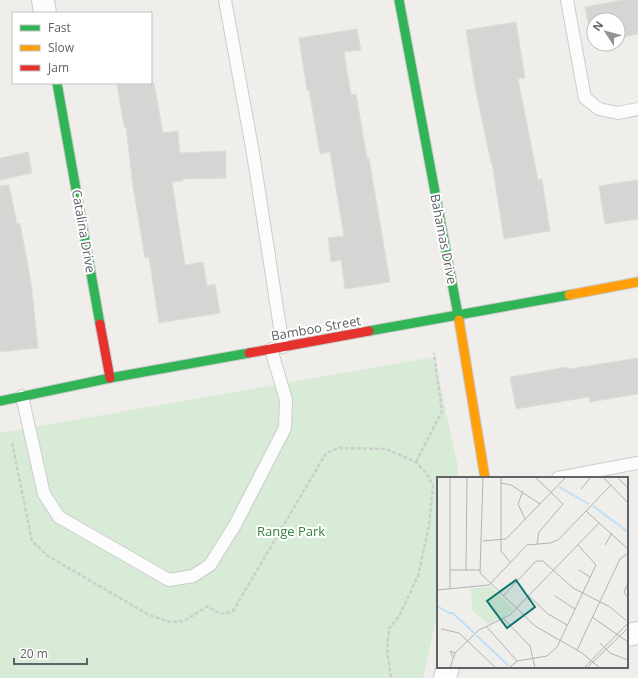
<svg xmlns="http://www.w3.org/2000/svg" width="638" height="678" font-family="'Open Sans',sans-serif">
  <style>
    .green { fill: #d8ebd6 }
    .building { fill: #d6d5d3; stroke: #deddd9 }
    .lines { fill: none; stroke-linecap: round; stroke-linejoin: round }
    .lane-casing { stroke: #cbcccc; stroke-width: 14 }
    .street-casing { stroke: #cbcccc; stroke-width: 24 }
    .fast-casing { stroke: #cacacb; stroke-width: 11 }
    .slow-casing { stroke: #cacacb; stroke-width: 11 }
    .jam-casing { stroke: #cacacb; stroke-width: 11 }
    .path { stroke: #cacfcc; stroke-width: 2.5; stroke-dasharray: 4 2; stroke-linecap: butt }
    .lane { stroke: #fdfcfc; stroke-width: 12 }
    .street { stroke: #fdfcfc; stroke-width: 22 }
    .fast { stroke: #30b455; stroke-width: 9 }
    .slow { stroke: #ff9f0a; stroke-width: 9 }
    .jam { stroke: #e5322d; stroke-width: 9 }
    .labels { text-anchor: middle; stroke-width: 4; stroke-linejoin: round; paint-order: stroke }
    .street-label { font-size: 13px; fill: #5f6368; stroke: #fff }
    .park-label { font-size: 13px; fill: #348238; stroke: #fff }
    .inset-river { fill: none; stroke: #bfe0f9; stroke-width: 2 }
    .inset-road { fill: none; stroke: #b1b2b2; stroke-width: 1 }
    .view { fill: #0f766e; fill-opacity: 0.15; stroke: #0f766e; stroke-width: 2 }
    .inset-edge { fill: none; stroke: #5f6368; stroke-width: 2 }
  </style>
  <rect width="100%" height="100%" fill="#efeeea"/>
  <polygon class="green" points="434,357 458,467 458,478 438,478 438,611 423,678 0,678 0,433"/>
  <g class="building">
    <polygon points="622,0 638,0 638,34 618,38 618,20 594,20 594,43 592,43 585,7"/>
    <polygon points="516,22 525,78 518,79 538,180 542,179 550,231 504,239 492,163 491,163 475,86 466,30"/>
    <polygon points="357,29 361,50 344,52 351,95 356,94 367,158 369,158 390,282 345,289 341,260 331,262 328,238 344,236 330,152 320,154 309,90 307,90 299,38"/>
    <polygon points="117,83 154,83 163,133 178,131 180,153 226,151 226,178 183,179 183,181 172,182 185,265 203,262 207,286 215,284 220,313 159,323 149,257 145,258 133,187 126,127 124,127"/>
    <polygon points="28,152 32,173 0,180 0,158"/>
    <polygon points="638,180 638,219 605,224 599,186"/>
    <polygon points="9,185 17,224 20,223 31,282 38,348 0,352 0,186"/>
    <polygon points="638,358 638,394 590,402 589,397 516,409 510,377 567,367 568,369"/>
  </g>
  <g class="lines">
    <g class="lane-casing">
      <g id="lane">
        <polyline points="225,0 253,153 283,347"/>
        <polyline points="567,0 585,98 599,109 618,113 638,109"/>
        <polyline points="22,396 44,494 59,517 169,580 193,576 210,565 235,525 285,428 286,400 271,349"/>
        <polyline points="558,478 638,463"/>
      </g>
    </g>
    <g class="street-casing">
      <g id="street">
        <polyline points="43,0 45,13"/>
        <polyline points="627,635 638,633"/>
        <polyline points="445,678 448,667"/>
      </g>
    </g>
    <g class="fast-casing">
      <g id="fast">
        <polyline points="399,0 459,320"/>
        <polyline points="57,83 100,324"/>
        <polyline points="369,331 569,295"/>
        <polyline points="0,401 110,378 249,353"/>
      </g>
    </g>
    <g class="slow-casing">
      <g id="slow">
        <polyline points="569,295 638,282"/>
        <polyline points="459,320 485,478"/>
      </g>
    </g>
    <g class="jam-casing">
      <g id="jam">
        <polyline points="100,324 110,378"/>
        <polyline points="249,353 369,331"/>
      </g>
    </g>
    <g class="path">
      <path d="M 12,443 L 32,541 L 48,556 L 149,615 L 170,622 L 184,621 L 208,606 C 217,613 222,616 233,611 L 326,453 L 339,448 L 386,449 L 416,462 L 427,474 L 433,486 L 429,526 L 418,576 L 399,616 L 389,629 L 387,649 L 391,678"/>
      <polyline points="416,462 442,411 434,353"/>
    </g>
    <use href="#lane" class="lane"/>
    <use href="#street" class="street"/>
    <use href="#fast" class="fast"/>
    <use href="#slow" class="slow"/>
    <use href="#jam" class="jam"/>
  </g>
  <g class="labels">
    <g class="street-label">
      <text transform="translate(84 231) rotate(80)" y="5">Catalina Drive</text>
      <text transform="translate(444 239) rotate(79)" y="5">Bahamas Drive</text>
      <text transform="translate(316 328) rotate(-10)" y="5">Bamboo Street</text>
    </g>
    <g class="park-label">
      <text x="291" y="536">Range Park</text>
    </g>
  </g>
  <g transform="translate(437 477)">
    <rect width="191" height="191" fill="#efeeea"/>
    <path d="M 54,110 L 77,132 L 70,139 L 51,147 L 35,133 L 34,111 Z" fill="#d8ebd6"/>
    <path class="inset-river" d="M 122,10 L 152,27M 156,29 L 191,55M 0,129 L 12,136 L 16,136 L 37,156M 39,158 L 72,189"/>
    <path class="inset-road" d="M 46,0 L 43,96 L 98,149 L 145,176 L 163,191M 64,0 L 64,74 L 73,85M 98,0 L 126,27 L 102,55 L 100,67M 166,0 L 191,26M 180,0 L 191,11M 64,6 L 74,8 L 103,27M 144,12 L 154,0M 86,14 L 81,27 L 88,42M 149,34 L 191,72M 46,64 L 69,62 L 129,0M 168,68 L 175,56M 13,93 L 43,93M 29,93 L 30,0M 142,93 L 153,100M 191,106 L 187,115 L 191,121M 13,112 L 13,0M 0,113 L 52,108 L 90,68 L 113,66 L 121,63 L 174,8M 66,119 L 99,84 L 106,84 L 136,111 L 173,130 L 191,145M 92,119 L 111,137 L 130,148M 118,119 L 138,132M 155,140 L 191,165M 66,141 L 93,169 L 98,191M 49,149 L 80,184M 4,152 L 22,156 L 59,191M 163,166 L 173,176 L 191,183M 140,173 L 183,82 L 191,76M 16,180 L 13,174 L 18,176M 13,191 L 18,176 L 42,153 L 73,138 L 162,46M 72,191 L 80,184 L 110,179 L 120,170 L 159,88 L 141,68M 147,191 L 191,146M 150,191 L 191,151"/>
    <path class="view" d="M 79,103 L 98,130 L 70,151 L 50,124 Z"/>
    <rect width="191" height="191" class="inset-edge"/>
  </g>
  <rect x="12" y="12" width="140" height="72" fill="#ffffff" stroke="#bfc1c3"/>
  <rect x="20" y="25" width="20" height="6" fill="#30b455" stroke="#bfc1c3"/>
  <text x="48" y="32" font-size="12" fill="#5f6368">Fast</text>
  <rect x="20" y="45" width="20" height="6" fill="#ff9f0a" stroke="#bfc1c3"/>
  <text x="48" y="52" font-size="12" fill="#5f6368">Slow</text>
  <rect x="20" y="65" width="20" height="6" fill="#e5322d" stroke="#bfc1c3"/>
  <text x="48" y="72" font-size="12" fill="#5f6368">Jam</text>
  <g transform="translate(606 32) rotate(306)"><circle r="19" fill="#ffffff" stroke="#bfc1c3"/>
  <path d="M0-3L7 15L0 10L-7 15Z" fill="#919496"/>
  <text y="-6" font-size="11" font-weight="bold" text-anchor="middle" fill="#5f6368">N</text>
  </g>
  <path d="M14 658v6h73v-6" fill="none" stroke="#5f6368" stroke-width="2"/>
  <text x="20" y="658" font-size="12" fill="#5f6368" stroke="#ffffff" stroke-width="3" paint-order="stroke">20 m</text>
</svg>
